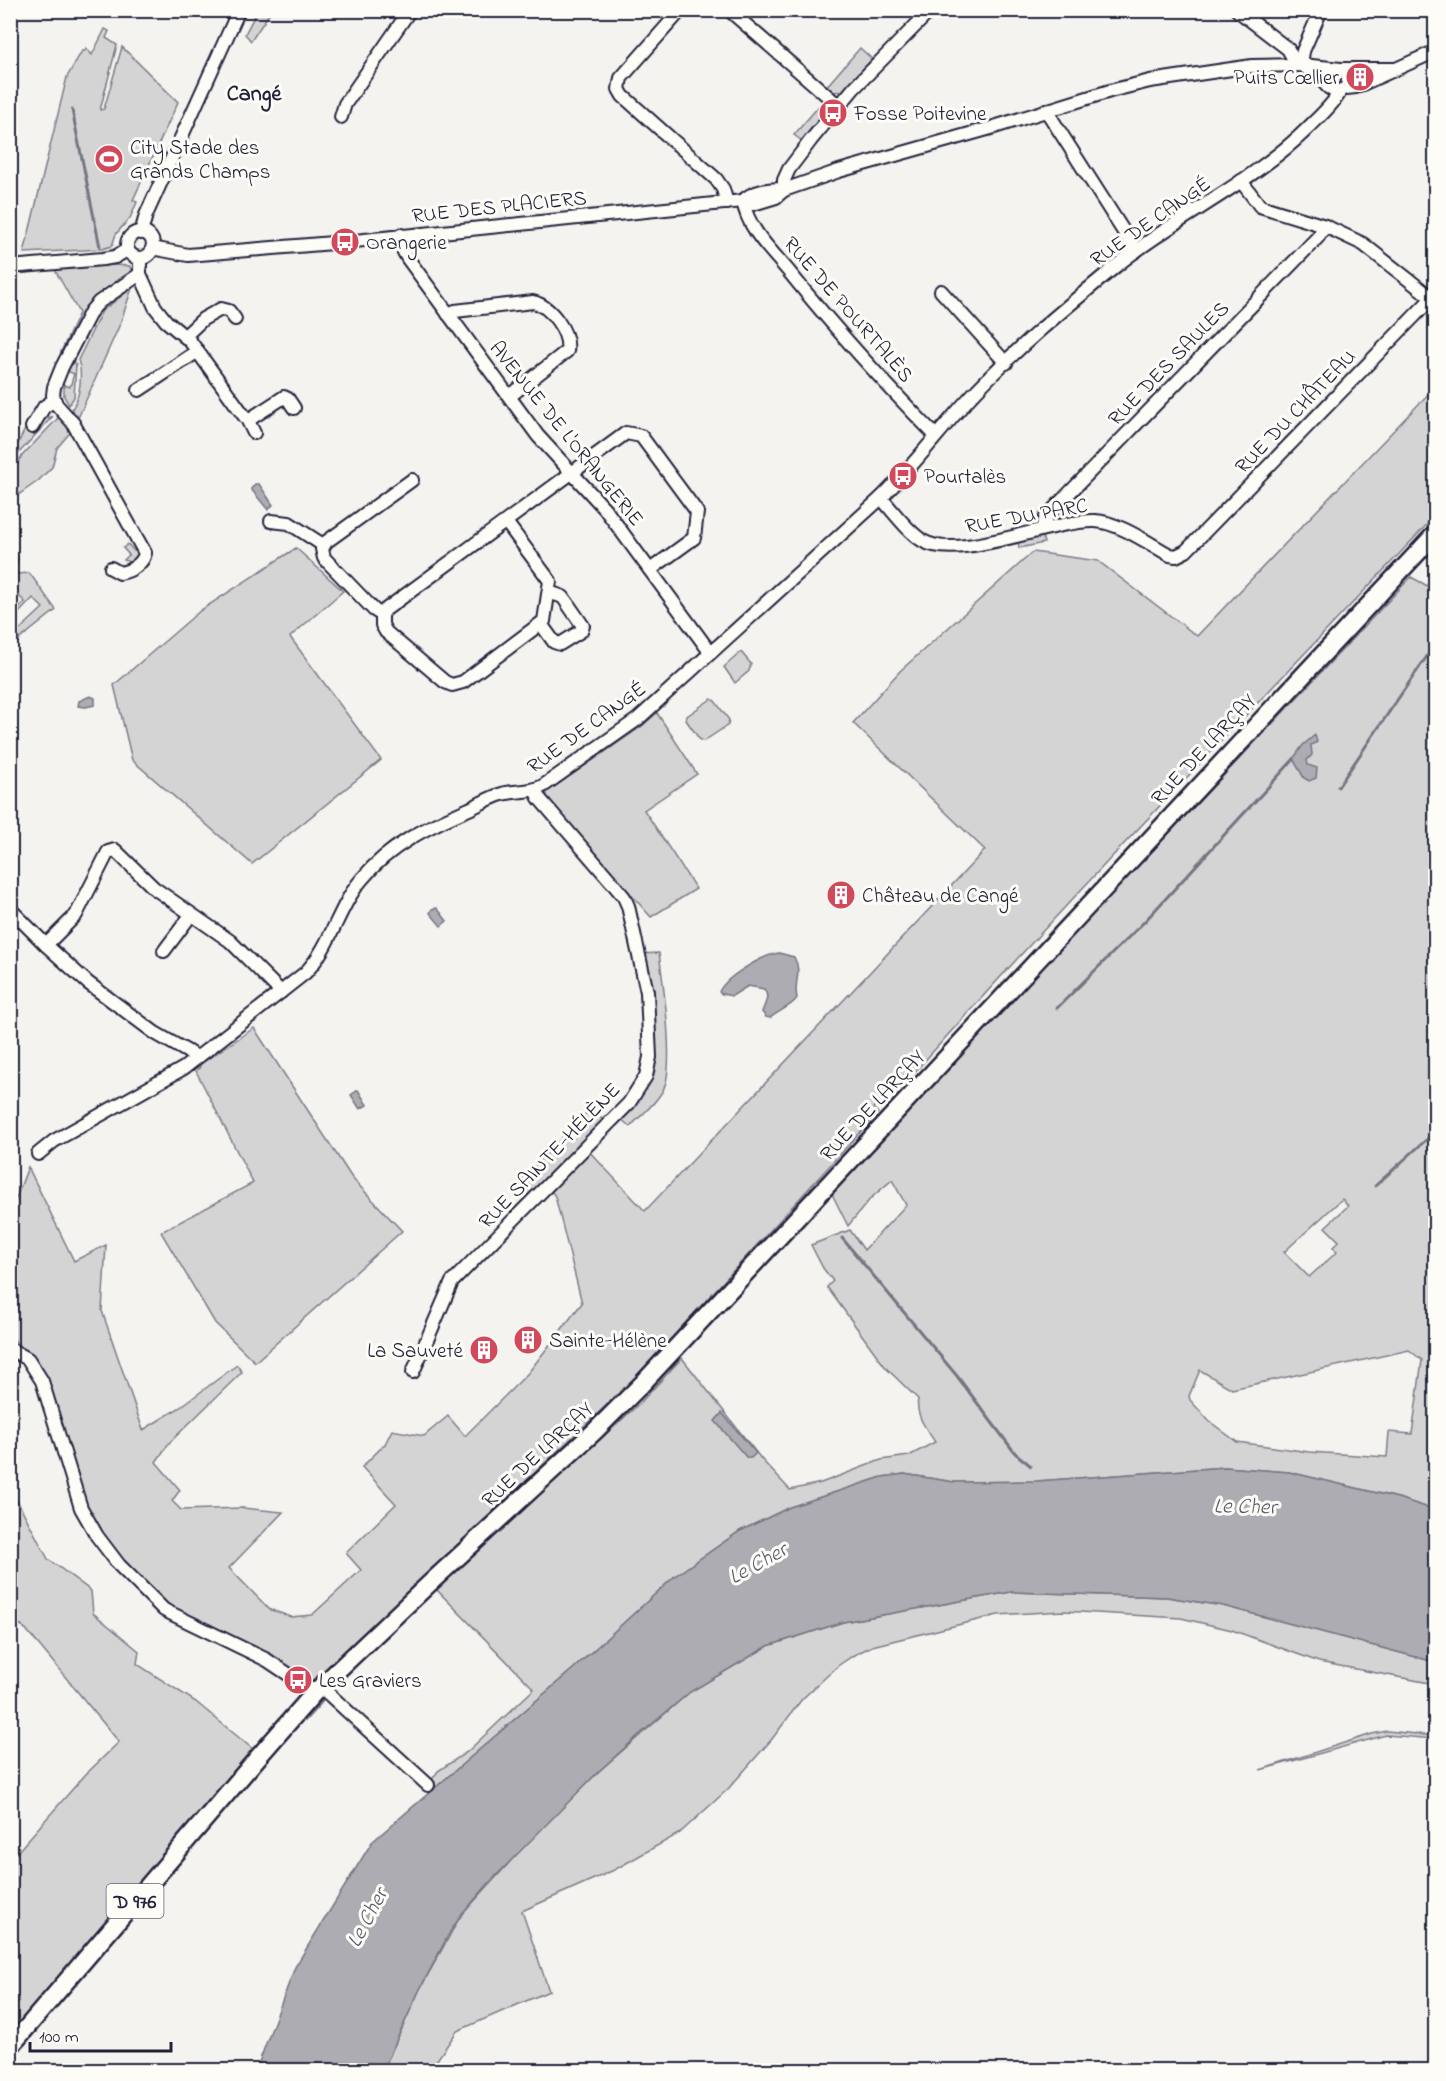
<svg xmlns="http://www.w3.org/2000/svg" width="1446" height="2081" font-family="'Indie Flower',sans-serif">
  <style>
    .green { fill: #d5d4d5; stroke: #7c7b88; stroke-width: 1.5; fill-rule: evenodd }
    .water { fill: #acacb2; stroke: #757582; stroke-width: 1.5 }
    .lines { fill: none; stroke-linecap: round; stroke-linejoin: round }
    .stream { stroke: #757582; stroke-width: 3 }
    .minor-casing { stroke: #22223b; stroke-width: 16 }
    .major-casing { stroke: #22223b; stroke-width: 21 }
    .minor { stroke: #fdfcf7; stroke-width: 12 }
    .major { stroke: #fdfcf7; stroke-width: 16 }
    .labels { text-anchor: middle; stroke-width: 6; stroke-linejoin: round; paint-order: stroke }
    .shield { fill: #fdfcf7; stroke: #646373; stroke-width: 1.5 }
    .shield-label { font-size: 20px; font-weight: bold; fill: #22223b }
    .poi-label { font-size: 21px; fill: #22223b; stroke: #fdfcf7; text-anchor: start }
    .street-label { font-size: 21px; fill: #22223b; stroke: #fdfcf7 }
    .neighbourhood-label { font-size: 22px; font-weight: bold; fill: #22223b; stroke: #fdfcf7 }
    .water-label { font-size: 22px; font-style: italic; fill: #59596b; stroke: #fdfcf7 }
  </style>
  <rect width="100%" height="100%" fill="#f4f3ef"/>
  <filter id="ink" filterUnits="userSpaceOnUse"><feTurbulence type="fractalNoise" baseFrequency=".0167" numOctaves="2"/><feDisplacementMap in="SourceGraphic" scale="12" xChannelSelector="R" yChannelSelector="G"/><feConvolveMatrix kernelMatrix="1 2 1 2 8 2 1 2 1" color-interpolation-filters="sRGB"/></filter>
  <g filter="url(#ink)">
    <g class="green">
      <polygon points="257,11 271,11 251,41 245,34"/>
      <polygon points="105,29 109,31 106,38 117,45 100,110 104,109 122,47 178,102 133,200 137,202 130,218 116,234 112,246 102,249 24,253 67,77 82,51 85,51 86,48 92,55"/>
      <polygon points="860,48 872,59 843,91 832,92 826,87"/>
      <polygon points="824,100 827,110 802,141 794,135"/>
      <polygon points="113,265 130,266 131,272 93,302 63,353 61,352 79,313 55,270"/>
      <path d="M 132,288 L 120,324 L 78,418 L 72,409 C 80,397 83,374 78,360 L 102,311 Z"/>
      <polygon points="72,362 76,365 74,397 69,405 64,396 64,385 70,387 74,374 67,371"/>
      <path d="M 1435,387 L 1435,516 C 1255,707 1071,895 897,1092 L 890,1088 L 886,1093 L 885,1092 L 886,1097 L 883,1097 L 873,1108 L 878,1113 L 632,1381 L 319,1676 L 305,1684 L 164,1610 L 97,1536 L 38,1373 L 11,1335 L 10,1214 L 28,1167 L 74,1261 L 106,1245 L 102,1311 L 143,1430 L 179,1408 L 237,1365 L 242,1372 L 169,1443 L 156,1462 L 180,1490 L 172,1501 L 181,1510 L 242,1508 L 283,1512 L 229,1568 L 269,1609 L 291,1617 L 312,1615 L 361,1570 L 346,1553 L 396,1504 L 362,1467 L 385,1444 L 392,1430 L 424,1436 L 448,1416 L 465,1436 L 528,1373 L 582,1303 L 555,1196 L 548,1187 L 586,1148 L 645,1211 L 985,850 L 853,723 L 900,671 L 1033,552 L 1098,561 L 1197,636 Z"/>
      <polygon points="53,416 17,455 11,467 11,458 26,427"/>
      <polygon points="59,417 73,429 57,448 52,467 38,481 11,500 11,477 21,457"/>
      <polygon points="1042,536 1044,543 1019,548 1018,541"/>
      <polygon points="10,543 18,558 16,570 18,574 29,573 31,575 56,610 11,646 11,640 19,635 17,632 43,608 33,598 15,617 13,614 25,602 11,588 11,568 12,567"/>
      <polygon points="128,544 134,551 140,547 140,557 132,563 124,560 129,555 123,548"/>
      <polygon points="296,548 343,591 290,637 381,760 252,864 132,760 114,685 201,610"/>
      <path d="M 1411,577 L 1435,590 L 1435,1510 L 1398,1498 L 1289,1472 L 1225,1467 L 1037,1481 L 954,1482 L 904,1474 L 882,1477 L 790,1507 L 740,1531 L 675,1576 L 573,1669 L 433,1790 L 428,1785 L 438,1771 L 467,1752 L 534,1689 L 436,1589 L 640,1403 L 682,1358 L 762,1460 L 790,1490 L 821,1483 L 881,1460 L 909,1456 L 935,1442 C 926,1428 915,1416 918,1399 L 886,1368 L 827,1287 L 833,1281 L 823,1268 L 811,1245 L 850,1230 L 864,1250 L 906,1205 L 892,1180 L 871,1198 L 848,1226 L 832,1194 L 937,1079 ZM 1342,1199 L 1348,1206 L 1325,1227 L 1339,1241 L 1333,1247 L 1337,1252 L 1309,1277 L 1284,1252 ZM 1409,1350 L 1422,1360 L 1412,1434 L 1389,1432 L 1387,1457 L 1309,1452 L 1237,1442 L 1209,1421 L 1190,1400 L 1189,1396 L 1200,1370 L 1232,1389 Z"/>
      <polygon points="741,652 751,664 749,671 735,683 724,667"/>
      <polygon points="711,699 715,701 729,720 728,725 704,741 700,740 686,720 687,716"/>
      <polygon points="657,713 697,774 644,810 696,889 651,917 547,800 547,792 641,727"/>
      <path d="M 659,953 C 663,983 675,1063 664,1088 C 657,1103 641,1115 630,1127 L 617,1115 L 649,1067 L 639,954 Z"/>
      <polygon points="254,1028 352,1178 402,1231 255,1362 215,1323 161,1232 253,1183 196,1071 200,1067 199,1065"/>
      <polygon points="591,1108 604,1121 529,1196 517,1184"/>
      <polygon points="10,1487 48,1559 91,1591 93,1613 139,1651 137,1664 196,1702 260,1755 11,2047 11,1859 85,1775 119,1742 29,1633 11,1616"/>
      <polygon points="1011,1592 1167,1597 1223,1606 1435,1662 1435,1684 1319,1662 1232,1630 1181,1618 1063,1611 998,1615 872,1646 854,1655 839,1665 802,1699 772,1739 728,1789 680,1833 614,1870 522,1911 549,1991 457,2031 430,2070 383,2070 419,1991 460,1917 527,1843 598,1772 690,1692 768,1646 843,1622"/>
      <polygon points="1387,1731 1435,1736 1435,1739 1386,1735 1260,1770 1372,1734"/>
    </g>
    <g class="water">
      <polygon points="255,484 259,484 273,505 268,510 251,489"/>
      <polygon points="90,696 95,698 95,705 86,707 78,706 79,701"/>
      <polygon points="1315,735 1317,742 1311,745 1312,755 1307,760 1308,765 1317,768 1316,778 1309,781 1304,778 1293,759 1303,745"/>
      <polygon points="437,908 447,921 441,926 430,913 432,909"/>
      <path d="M 779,953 L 794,957 C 803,973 793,982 797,998 C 794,1005 777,1012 770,1018 L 766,1017 L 762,1012 C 765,1003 770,997 764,989 L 748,986 L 732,996 L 722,994 L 719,992 C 725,977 763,955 779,953 Z"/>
      <polygon points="358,1090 367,1105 360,1109 351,1095"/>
      <polygon points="722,1413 756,1453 751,1458 747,1458 715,1421"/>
      <polygon points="1225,1467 1289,1472 1398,1498 1435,1510 1435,1662 1223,1606 1167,1597 1011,1592 843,1622 768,1646 690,1692 639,1735 598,1772 489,1883 460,1917 450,1932 419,1991 383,2070 256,2070 295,1967 372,1842 573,1669 675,1576 740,1531 790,1507 882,1477 904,1474 954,1482 1037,1481"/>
    </g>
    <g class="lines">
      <g class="stream">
        <polyline points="72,110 100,247"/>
        <polyline points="1338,787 1436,643"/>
        <polyline points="1057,1008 1145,921 1293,760"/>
        <polyline points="1375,1186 1436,1131"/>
        <polyline points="842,1238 957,1376 1015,1453 1031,1466"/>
        <polyline points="305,1720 323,1700"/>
      </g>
      <g class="minor-casing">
        <g id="minor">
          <polyline points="681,10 621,78 619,89 623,96 716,179 723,189 727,203"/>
          <polyline points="729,10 839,106"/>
          <polyline points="1237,10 1288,49 1294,60 1294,65"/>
          <polyline points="1301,65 1303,51 1321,10"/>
          <path d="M 1306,68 C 1322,74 1324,89 1337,92 L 1346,88 C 1350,80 1348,73 1341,69"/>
          <polyline points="1346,88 1356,87 1436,51"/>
          <polyline points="1046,110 1136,251"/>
          <polyline points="341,117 345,104 410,10"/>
          <polyline points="784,190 784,180 789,169 811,140 854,88 931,10"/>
          <path d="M 743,201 C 748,230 772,251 790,273 C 836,330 885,384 936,436"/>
          <path d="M 743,201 C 751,191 772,188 784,190"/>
          <circle cx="140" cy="245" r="13"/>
          <polyline points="141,233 146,215 239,10"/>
          <polyline points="401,235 404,252 408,259 538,436 605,509 710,652"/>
          <polyline points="152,248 188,255 345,242 743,201 753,204 763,201 776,197 784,190 839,171 991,128 1110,91 1150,81 1252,66 1301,65 1341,69 1394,69"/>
          <polyline points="140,258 140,274 155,307 166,321 190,341 245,417 250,419 284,397 288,399 294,408"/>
          <polyline points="10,267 103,259 115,257 127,250"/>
          <polyline points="941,291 1006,363"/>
          <path d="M 448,314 L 455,311 L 533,302 C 551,306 570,333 567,351 L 510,396"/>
          <polyline points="185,336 203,319 221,309 229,311 235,319"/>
          <polyline points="139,390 198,351"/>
          <polyline points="247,419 254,433"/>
          <polyline points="32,427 44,407 54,400"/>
          <path d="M 881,498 C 894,512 907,531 923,541 C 958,562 1052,520 1095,521 C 1118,522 1150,544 1170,555 L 1176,556 L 1186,551 L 1432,298 L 1363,244 L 1325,226 L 1260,206 L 1241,181"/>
          <polyline points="271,521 289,523 323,545"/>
          <polyline points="506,522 550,581 544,621 463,682 452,685 445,682 386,632 382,625 382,615 385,610 626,433 641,436 697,512 694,538 650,570"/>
          <polyline points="1042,529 1046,517 1318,237 1325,226"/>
          <path d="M 111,568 L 120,573 C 131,571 143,564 145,553 L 73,423 L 56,404 L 53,395 L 54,387 L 62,367 L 91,311 L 99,302 L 140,274"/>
          <polyline points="382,615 374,610 324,558 322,549 326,542 412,480"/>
          <polyline points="541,624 554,642 560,644 581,631 583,626 563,597 549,592"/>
          <polyline points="10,909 46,945 88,983 155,1033 197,1057"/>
          <polyline points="46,945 76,915 108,852 115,850 154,888 230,941 281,992"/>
          <polyline points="164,951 191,915"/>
          <path d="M 38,1154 L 54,1141 L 184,1068 L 305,973 C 331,947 338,907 362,879 C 390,845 429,826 469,809 C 480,804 491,797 502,794 C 516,790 530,793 543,786 L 638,719 L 881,498 C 916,464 944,424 977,390 C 1020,345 1069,305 1116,266 C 1177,216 1251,184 1307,129 C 1319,117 1332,106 1340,92"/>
          <polyline points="10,1254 10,1266"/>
          <polyline points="10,1349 28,1359 42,1381 81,1508 97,1536 119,1565 164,1610 267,1660 315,1692"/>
          <polyline points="413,1372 452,1282 629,1103 646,1076 650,1057 647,992 628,906 624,897 610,880 539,798 535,790"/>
          <polyline points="321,1687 428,1785"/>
        </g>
      </g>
      <g class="major-casing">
        <polyline id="major" points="10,2047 260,1755 315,1692 430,1583 595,1431 642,1384 1436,533"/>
      </g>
      <use href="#minor" class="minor"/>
      <use href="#major" class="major"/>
    </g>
  </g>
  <defs>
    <g id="building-disc" transform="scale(1.5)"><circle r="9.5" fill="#d1495b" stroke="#fdfcf7"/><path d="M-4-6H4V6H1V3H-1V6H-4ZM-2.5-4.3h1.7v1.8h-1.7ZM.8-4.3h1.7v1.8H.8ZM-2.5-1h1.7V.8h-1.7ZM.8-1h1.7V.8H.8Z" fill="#fff"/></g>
    <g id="bus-disc" transform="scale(1.5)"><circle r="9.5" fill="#d1495b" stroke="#fdfcf7"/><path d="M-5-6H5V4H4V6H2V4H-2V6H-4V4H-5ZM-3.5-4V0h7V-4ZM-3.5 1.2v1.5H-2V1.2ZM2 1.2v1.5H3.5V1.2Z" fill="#fff"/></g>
    <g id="stadium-disc" transform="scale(1.5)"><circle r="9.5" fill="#d1495b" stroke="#fdfcf7"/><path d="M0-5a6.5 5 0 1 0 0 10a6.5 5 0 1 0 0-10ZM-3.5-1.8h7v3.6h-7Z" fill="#fff"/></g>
  </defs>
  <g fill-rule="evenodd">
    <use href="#building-disc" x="1360" y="77"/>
    <use href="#bus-disc" x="833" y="113"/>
    <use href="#stadium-disc" x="109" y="159"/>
    <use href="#bus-disc" x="345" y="242"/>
    <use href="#bus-disc" x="903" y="476"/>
    <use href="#building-disc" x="841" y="895"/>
    <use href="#building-disc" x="528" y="1340"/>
    <use href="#building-disc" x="484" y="1350"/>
    <use href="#bus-disc" x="298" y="1680"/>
  </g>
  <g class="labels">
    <rect class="shield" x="106.5" y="1884" width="57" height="34" rx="4.5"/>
    <g class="shield-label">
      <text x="135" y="1908">D 976</text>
    </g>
    <g class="poi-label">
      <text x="1339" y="84" text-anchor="end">Puits Cœllier</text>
      <text x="854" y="120">Fosse Poitevine</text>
      <text x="130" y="154">City Stade des<tspan x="130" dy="24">Grands Champs</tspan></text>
      <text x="366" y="249">Orangerie</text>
      <text x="924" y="483">Pourtalès</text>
      <text x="862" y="902">Château de Cangé</text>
      <text x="549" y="1347">Sainte-Hélène</text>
      <text x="463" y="1357" text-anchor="end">La Sauveté</text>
      <text x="319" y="1687">Les Graviers</text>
    </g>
    <g class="street-label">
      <text transform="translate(499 206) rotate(-6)" y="7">RUE DES PLACIERS</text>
      <text transform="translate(1150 221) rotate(-35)" y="7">RUE DE CANGÉ</text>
      <text transform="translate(849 309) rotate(49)" y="7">RUE DE POURTALÈS</text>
      <text transform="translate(1168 363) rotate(-46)" y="7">RUE DES SAULES</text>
      <text transform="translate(1295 411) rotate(-46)" y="7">RUE DU CHÂTEAU</text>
      <text transform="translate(567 433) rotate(51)" y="7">AVENUE DE L'ORANGERIE</text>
      <text transform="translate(1026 515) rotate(-10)" y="7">RUE DU PARC</text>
      <text transform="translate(586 727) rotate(-36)" y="7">RUE DE CANGÉ</text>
      <text transform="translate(1203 749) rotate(-47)" y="7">RUE DE LARÇAY</text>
      <text transform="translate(872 1105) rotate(-47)" y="7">RUE DE LARÇAY</text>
      <text transform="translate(549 1155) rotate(-46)" y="7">RUE SAINTE-HÉLÈNE</text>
      <text transform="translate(537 1454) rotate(-43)" y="7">RUE DE LARÇAY</text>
    </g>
    <g class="neighbourhood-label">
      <text x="254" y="100">Cangé</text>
    </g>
    <g class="water-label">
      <text transform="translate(1245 1505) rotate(1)" y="8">Le Cher</text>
      <text transform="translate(757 1562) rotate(-29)" y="8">Le Cher</text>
      <text transform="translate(366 1917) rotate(-62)" y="8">Le Cher</text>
    </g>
  </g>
  <rect width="1446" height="2081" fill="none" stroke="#fdfcf7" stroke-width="36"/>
  <rect x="18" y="18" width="1410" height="2045" fill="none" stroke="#22223b" stroke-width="2" filter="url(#ink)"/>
  <path d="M30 2042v9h141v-9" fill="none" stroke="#22223b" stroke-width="3"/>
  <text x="39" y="2042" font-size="18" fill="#22223b" stroke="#fdfcf7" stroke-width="4.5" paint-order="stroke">100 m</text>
</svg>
